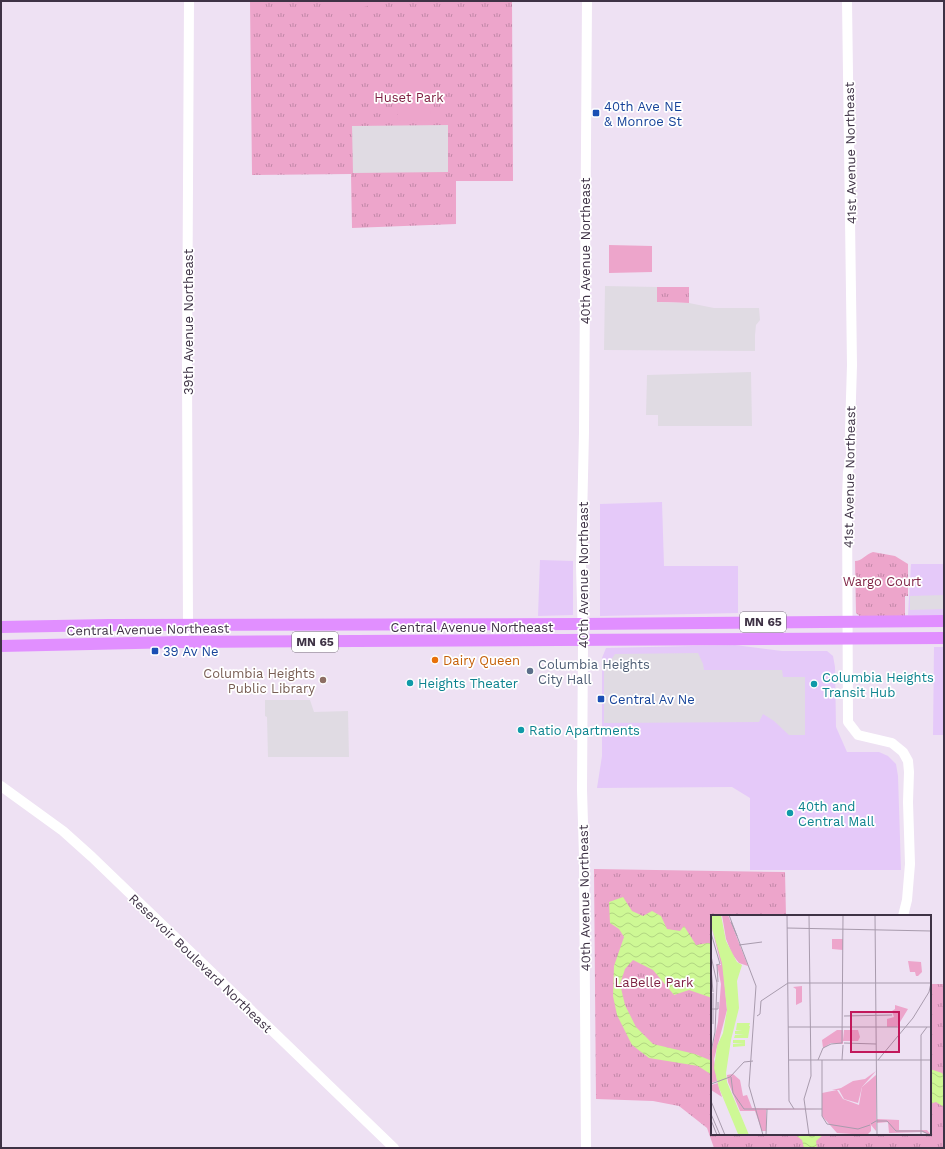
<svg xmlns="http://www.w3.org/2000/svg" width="945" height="1149" font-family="'Work Sans',sans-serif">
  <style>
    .commercial { fill: #e5c9f9 }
    .park { fill: url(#park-tufts) }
    .pitch { fill: #eda5cb }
    .parking { fill: #e0dbe3 }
    .water { fill: url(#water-waves) }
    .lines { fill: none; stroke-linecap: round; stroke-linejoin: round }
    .tertiary { stroke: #fff; stroke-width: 10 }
    .primary { stroke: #e18fff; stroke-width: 12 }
    .transit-dot { fill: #1a4fb4; stroke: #fff; stroke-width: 1.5 }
    .food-dot { fill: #e8710a; stroke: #fff; stroke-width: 1.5 }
    .service-dot { fill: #5c6f8a; stroke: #fff; stroke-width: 1.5 }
    .education-dot { fill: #8d6e63; stroke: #fff; stroke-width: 1.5 }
    .culture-dot { fill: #0f9aa8; stroke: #fff; stroke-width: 1.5 }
    .labels { text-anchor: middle; stroke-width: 3.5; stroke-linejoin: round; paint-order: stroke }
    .shield { fill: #fff; stroke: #78707d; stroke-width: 1 }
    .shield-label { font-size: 12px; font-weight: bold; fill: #3e3245 }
    .park-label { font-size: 13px; fill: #7d1f41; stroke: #fff }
    .transit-label { font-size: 13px; fill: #164399; stroke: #fff; text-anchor: start }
    .street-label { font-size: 13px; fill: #3e3245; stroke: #fff }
    .food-label { font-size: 13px; fill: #c56008; stroke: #fff; text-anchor: start }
    .service-label { font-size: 13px; fill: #4e5e75; stroke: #fff; text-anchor: start }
    .education-label { font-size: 13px; fill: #785e54; stroke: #fff; text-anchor: end }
    .culture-label { font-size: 13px; fill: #0d838f; stroke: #fff; text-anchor: start }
    .inset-road { fill: none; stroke: #a89bad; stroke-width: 1 }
    .view { fill: #c2185b; fill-opacity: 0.15; stroke: #c2185b; stroke-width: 2 }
    .inset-edge { fill: none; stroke: #3e3245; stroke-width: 2 }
  </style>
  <defs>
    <pattern id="park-tufts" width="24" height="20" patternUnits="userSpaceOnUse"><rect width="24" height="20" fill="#eda5cb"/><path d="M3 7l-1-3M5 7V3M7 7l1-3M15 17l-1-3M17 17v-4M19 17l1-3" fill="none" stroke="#c187a7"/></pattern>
    <pattern id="water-waves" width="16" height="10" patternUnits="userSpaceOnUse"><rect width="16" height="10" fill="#cef895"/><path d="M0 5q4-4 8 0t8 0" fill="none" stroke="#b2d582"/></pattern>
  </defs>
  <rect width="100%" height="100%" fill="#eee1f3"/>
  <g class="commercial">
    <polygon points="662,502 664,566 738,566 738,613 600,616 600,504"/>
    <polygon points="540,560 573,561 573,615 538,616"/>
    <polygon points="911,564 944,564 944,615 908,615"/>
    <polygon points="735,645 782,651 827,651 833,656 835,667 836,727 847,752 879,752 888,756 896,764 898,776 901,870 750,870 750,798 732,787 597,788 602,756 602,658 606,648"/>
    <polygon points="934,647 944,647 944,735 933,735"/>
  </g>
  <g class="park">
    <polygon points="250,1 512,1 513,181 456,181 456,224 352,228 351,174 252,175"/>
    <polygon points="657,287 689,287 689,303 656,302"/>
    <path d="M 873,552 L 895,556 L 908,564 L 908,596 L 905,596 L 905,617 L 862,618 L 856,613 L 855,561 C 862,561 866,554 873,552 Z"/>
    <polygon points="594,869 785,872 786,916 712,916 712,1134 930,1134 930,984 944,984 944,1148 714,1148 707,1128 679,1106 653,1101 596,1099"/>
  </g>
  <g class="pitch">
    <polygon points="336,1 383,1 361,8 336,11"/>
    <polygon points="397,77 430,77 431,120 398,121"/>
    <polygon points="609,245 652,246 652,272 609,273"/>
  </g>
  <g class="parking">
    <polygon points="448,125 448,172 353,173 352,126"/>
    <polygon points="605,286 657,287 657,302 689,303 714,308 759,308 760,320 756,325 755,335 755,351 604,350"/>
    <polygon points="751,372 752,426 658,426 658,415 646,415 647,375"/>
    <polygon points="944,595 944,609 910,610 910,596"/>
    <polygon points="698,653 703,664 704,670 782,670 783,677 805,677 805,735 789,735 774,721 763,714 759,722 604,723 604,663 609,663 615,654"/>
    <polygon points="265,700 310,700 314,712 348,711 349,757 268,757 267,717 265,716"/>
  </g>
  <g class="water">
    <polygon points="623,897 632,911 643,916 652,911 661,916 667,929 680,931 684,926 696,945 708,943 712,944 712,998 689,990 674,995 653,970 633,960 625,969 620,984 625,1005 636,1027 653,1044 695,1054 712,1061 712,1075 698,1066 649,1058 632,1045 617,1015 613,996 614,966 624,937 619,929 610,923 609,902"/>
    <polygon points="930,1069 942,1073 944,1077 944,1107 936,1102 930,1104"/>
    <polygon points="794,1134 824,1134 816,1141 817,1148 804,1148 802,1140"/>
  </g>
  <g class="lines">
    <g class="tertiary">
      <polyline points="847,1 852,365 850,430 851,455 848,472 847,498 848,722 858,735 892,743 903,752 908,761 909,772 908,802 910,864 907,900 903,916"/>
      <polyline points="180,642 188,625 187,368 189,1"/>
      <polyline points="1,786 63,831 92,857 394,1148"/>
      <polyline points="586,1148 584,857 582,790 583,641 581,565 584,432 587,1"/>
    </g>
    <g class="primary">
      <polyline points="1,627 109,625 583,624 944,621"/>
      <polyline points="1,646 180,642 944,638"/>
    </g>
  </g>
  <g class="transit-dot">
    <rect x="592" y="109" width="8" height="8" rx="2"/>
    <rect x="151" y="647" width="8" height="8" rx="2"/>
    <rect x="597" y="695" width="8" height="8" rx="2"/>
  </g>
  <circle class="food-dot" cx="435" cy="660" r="4"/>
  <circle class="service-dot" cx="530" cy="671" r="4"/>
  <circle class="education-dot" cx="323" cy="680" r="4"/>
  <g class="culture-dot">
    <circle cx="410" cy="683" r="4"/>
    <circle cx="814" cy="684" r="4"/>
    <circle cx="521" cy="730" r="4"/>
    <circle cx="790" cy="813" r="4"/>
  </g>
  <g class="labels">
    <g class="shield">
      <rect x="740" y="612" width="46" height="20" rx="3"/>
      <rect x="292" y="632" width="46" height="20" rx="3"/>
    </g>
    <g class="shield-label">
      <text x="763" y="626">MN 65</text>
      <text x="315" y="646">MN 65</text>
    </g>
    <g class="park-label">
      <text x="409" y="102">Huset Park</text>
      <text x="882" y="586">Wargo Court</text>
      <text x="654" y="987">LaBelle Park</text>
    </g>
    <g class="transit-label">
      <text x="604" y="111">40th Ave NE<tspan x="604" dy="15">&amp; Monroe St</tspan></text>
      <text x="163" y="656">39 Av Ne</text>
      <text x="609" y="704">Central Av Ne</text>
    </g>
    <g class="street-label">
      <text transform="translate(850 153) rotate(-91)" y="5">41st Avenue Northeast</text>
      <text transform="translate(585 251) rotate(-90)" y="5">40th Avenue Northeast</text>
      <text transform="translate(188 322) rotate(-90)" y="5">39th Avenue Northeast</text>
      <text transform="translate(849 477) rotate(-89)" y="5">41st Avenue Northeast</text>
      <text transform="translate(583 575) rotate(-90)" y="5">40th Avenue Northeast</text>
      <text x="472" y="632">Central Avenue Northeast</text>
      <text transform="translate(148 629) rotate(-1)" y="5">Central Avenue Northeast</text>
      <text transform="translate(584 898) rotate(-91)" y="5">40th Avenue Northeast</text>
      <text transform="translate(201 963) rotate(44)" y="5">Reservoir Boulevard Northeast</text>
    </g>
    <g class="food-label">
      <text x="443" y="665">Dairy Queen</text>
    </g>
    <g class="service-label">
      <text x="538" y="669">Columbia Heights<tspan x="538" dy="15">City Hall</tspan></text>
    </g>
    <g class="education-label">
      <text x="315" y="678">Columbia Heights<tspan x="315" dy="15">Public Library</tspan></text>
    </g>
    <g class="culture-label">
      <text x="822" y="682">Columbia Heights<tspan x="822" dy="15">Transit Hub</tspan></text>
      <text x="418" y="688">Heights Theater</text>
      <text x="529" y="735">Ratio Apartments</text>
      <text x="798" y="811">40th and<tspan x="798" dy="15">Central Mall</tspan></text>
    </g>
  </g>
  <g transform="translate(711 915)">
    <rect width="220" height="220" fill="#eee1f3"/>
    <path d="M 165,160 L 165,216 L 160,210 L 160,216 L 156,220 L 126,218 L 111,201 L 111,178 L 126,175 L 132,184 L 148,190 L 151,172 Z" fill="#eda5cb"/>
    <path d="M 153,214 L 159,217 L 128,218 L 131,216 Z" fill="#eda5cb"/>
    <path d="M 11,0 L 17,0 L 37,51 L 28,48 L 21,39 L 15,24 ZM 0,9 L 12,50 L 16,95 L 3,144 L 6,166 L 0,168 L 0,139 L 7,107 L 10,69 L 6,50 L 10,50 ZM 121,24 L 132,24 L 132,35 L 121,34 ZM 197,46 L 210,47 L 211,57 L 207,61 L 205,61 L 204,57 L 199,57 ZM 91,71 L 91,87 L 85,90 L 85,74 L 82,72 ZM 184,90 L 197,94 L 186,112 L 176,112 L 176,104 L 183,102 L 181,96 L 184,94 ZM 126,115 L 132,115 L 132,125 L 133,115 L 147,115 L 149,122 L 147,126 L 132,126 L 132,129 L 120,128 L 112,133 L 111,125 ZM 165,156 L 151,172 L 147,188 L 133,184 L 128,175 L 121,175 L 130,173 L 142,166 L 154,164 ZM 22,159 L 29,165 L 32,181 L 36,180 L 41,193 L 111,194 L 55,195 L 55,216 L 51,216 L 44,196 L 29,196 L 17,167 L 16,160 ZM 7,168 L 8,173 L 11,182 L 0,175 L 0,170 ZM 166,204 L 188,205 L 188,215 L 216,215 L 220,220 L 211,217 L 178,218 L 177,207 L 166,208 Z" fill="#eda5cb"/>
    <path d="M 0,0 L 10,0 L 15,26 L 26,47 L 31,50 L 26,66 L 28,93 L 20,125 L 15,158 L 16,167 L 38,220 L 27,219 L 8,173 L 3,153 L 6,131 L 12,118 L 16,95 L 11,48 L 0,10 ZM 26,108 L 39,108 L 38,111 L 26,111 L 39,111 L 37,123 L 23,123 L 24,120 L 33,120 L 24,119 L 24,116 L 31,115 L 25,115 ZM 22,125 L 34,125 L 34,131 L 22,132 L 22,129 L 33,129 L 22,128 Z" fill="#cef895"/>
    <path class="inset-road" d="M 18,0 L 45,71 L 38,171 L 52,220M 76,0 L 78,186 L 83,194M 164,0 L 166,220M 20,7 L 26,21M 76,13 L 220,16M 0,18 L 9,49 L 5,50M 28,30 L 51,27M 0,41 L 6,68 L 4,117 L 0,137M 6,50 L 7,67M 0,53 L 2,77M 0,94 L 7,94 L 7,87M 46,101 L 49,99 L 50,86 L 77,68 L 220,68 L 218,77 L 202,103 L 167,145M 133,101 L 181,100M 2,109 L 2,78M 77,112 L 220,112M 131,128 L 132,0M 133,128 L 165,129M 78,145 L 220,145M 107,145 L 112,133 L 120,129 L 131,128M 111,145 L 111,201 L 116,209 L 147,214 L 159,210M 131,145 L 132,130M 20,162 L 22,178 L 33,194 L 111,194M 0,169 L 19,162 L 33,147 L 42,146M 0,186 L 14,220M 0,199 L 9,220M 0,205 L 6,220M 160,209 L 165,206 L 176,206 L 185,216 L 211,216 L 219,220M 55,220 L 56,194M 98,220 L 93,184 L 100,161 L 98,0M 210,220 L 210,120 L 216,112"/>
    <path class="view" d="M 140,97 L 188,97 L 188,137 L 140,137 Z"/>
    <rect width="220" height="220" class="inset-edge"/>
  </g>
  <rect width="945" height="1149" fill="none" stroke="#3e3245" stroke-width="4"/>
</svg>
